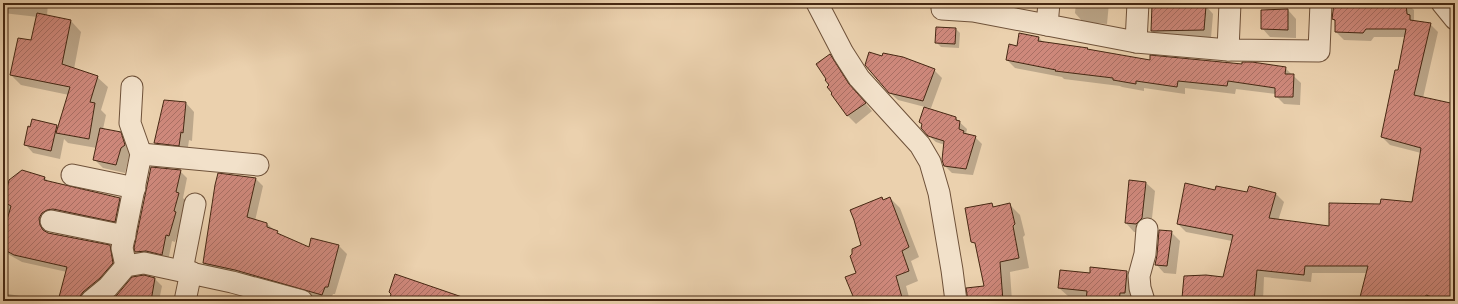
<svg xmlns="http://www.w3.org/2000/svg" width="1458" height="304" font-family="'IM FELL Double Pica',serif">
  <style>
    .shadow { fill: #0003 }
    .building { fill: url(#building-hatch); stroke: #462813 }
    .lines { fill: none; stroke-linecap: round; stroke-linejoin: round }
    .minor-casing { stroke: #6f523a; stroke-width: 23 }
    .minor { stroke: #f2e1ca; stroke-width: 21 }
  </style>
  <defs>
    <pattern id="building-hatch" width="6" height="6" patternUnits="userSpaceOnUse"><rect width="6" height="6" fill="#ce887b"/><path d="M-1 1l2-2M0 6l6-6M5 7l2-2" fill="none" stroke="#a96f64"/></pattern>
  </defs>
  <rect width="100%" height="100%" fill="#ebd1ae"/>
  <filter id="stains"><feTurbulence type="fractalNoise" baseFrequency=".005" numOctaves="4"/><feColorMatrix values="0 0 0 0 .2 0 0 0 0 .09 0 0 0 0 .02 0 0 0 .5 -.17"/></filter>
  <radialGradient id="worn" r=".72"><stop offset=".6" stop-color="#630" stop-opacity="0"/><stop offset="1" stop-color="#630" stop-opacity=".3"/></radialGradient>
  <g class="shadow">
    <polygon points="3,3 48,3 47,16 71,21 81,32 74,69 97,77 108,87 101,110 106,115 103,129 120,133 129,142 133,154 129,157 125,173 103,168 94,159 97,148 68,143 64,139 60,159 33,153 25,144 33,120 57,126 59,128 69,95 21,85 11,75 32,41 38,17 3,13"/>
    <polygon points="1023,3 1046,3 1045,7 1025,5"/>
    <polygon points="1076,3 1109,3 1107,24 1083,22 1075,13"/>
    <polygon points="1157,3 1189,3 1189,5 1206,6 1213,14 1211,38 1160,39 1152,31"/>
    <polygon points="1335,3 1388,3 1388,4 1407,3 1414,10 1414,20 1416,22 1430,24 1438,32 1423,98 1455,105 1455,301 1360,301 1367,273 1312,273 1311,282 1264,277 1263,301 1186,301 1183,298 1224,278 1232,241 1186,232 1178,224 1216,191 1248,194 1276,194 1284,202 1278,221 1330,227 1381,205 1412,203 1421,153 1390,145 1382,137 1399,71 1406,37 1374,37 1371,41 1344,40 1336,32 1336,22 1333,19"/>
    <polygon points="1288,10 1296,19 1296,38 1270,37 1262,28"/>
    <polygon points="956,29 960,33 959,48 941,47 936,42"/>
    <polygon points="1038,37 1044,43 1087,49 1089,51 1151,61 1285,68 1301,83 1300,105 1284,104 1276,96 1276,94 1236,89 1235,94 1185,88 1185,94 1144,88 1144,91 1122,87 1120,86 1064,79 1062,77 1015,68 1007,60 1017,47"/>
    <polygon points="830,55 838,63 857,93 872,111 856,124 848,116 833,94 834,94 830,85"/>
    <polygon points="934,70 942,78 931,108 926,107 925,109 955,118 967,129 966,134 975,137 982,144 973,175 952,173 945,166 945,145 936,142 928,135 921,122 925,107 898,100 889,92"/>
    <polygon points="186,103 194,112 192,141 189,140 187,154 164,151 155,143"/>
    <polygon points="22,171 45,178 49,182 119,199 127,207 122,229 46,226 47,233 110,246 117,254 120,270 89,301 74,301 67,272 22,262 6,253 3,264 3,186"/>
    <polygon points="180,171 187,178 183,198 185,200 181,218 182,219 175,242 172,241 168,261 143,259 136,252"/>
    <polygon points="256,179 263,186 255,221 267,224 282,236 310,248 312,239 339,246 347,254 335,294 333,294 330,301 317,297 316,299 244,278 212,271 204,263"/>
    <polygon points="1130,181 1146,183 1155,191 1151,227 1145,233 1134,232 1126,223"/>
    <polygon points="882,198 884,201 890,198 900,208 919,257 911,261 918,281 906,286 910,301 879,301 862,246"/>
    <polygon points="991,204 995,208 1010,205 1020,215 1025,235 1023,237 1029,268 1010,272 1012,301 969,301 985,286 977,246 972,241"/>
    <polygon points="1171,232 1180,241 1176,274 1164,273 1156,264"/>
    <polygon points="1091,268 1127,272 1135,280 1133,301 1087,301 1087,298 1068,296 1059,288 1090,274"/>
    <polygon points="154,278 162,286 159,301 111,301"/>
    <polygon points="3,293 31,298 34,301 3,301"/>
  </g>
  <g class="building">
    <polygon points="1334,3 1364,3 1364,7 1389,3 1406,3 1407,14 1410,15 1410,20 1431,23 1414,95 1455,104 1455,301 1445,301 1426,295 1424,301 1359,301 1368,266 1305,266 1304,275 1257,270 1254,301 1204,301 1182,298 1184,276 1206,275 1223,277 1233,235 1177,224 1185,183 1215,190 1216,186 1247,192 1249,186 1276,193 1269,218 1329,226 1329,203 1380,204 1381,199 1412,202 1421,148 1381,137 1395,70 1398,70 1406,29 1366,29 1363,33 1335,32 1335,20 1332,19"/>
    <polygon points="1177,4 1206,6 1204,30 1151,31 1152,5 1176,6"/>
    <polygon points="1288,9 1288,30 1261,29 1261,10"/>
    <polygon points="37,13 71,20 62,64 98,76 90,102 95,103 89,139 56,133 70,87 10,75 18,38 31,40"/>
    <polygon points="936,27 956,28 955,44 935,43"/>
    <polygon points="1019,33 1039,37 1038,41 1088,48 1087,49 1150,60 1150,55 1242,64 1242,62 1252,62 1286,67 1285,74 1294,74 1293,97 1275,97 1275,88 1228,81 1227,86 1178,81 1177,87 1136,81 1136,84 1113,80 1113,78 1055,71 1056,70 1006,60 1009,44 1017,46"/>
    <polygon points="869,52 882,56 883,53 903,57 935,69 923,101 889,93 865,65"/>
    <polygon points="830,54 849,84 866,103 847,116 831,94 832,93 827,87 829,85 825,80 826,79 816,64"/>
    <polygon points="164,100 186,102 183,133 181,132 179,146 154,143"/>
    <polygon points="924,107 956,117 956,120 960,121 959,129 964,131 963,133 976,136 966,169 944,166 942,160 944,141 928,136 921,128 922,124 919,122"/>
    <polygon points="32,119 57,125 51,151 24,145 28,126 30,127"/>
    <polygon points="100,128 121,132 125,145 121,148 116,165 93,160"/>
    <polygon points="151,167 181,170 176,192 179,193 174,211 176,212 169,236 166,235 162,255 146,251 135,252 134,248"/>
    <polygon points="22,170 45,177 44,180 120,198 115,222 53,209 47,210 42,213 39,218 40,225 43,230 48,233 110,245 113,263 100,278 83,292 80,296 79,301 58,301 67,267 14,255 3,249 3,234 11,206 4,202 9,180"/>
    <polygon points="218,173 256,178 247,217 267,223 267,227 278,231 277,233 309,247 311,238 339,245 328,287 325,287 322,295 235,270 203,263 215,185"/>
    <polygon points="1129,180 1146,182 1142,218 1136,224 1125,223"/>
    <polygon points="882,197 883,200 890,197 909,247 902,251 909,271 896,276 903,301 855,301 845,277 856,273 850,256 852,254 852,249 861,245 854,220 850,210"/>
    <polygon points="992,203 993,207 1010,203 1015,224 1013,226 1019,258 1000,262 1003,301 968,301 966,288 984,286 975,243 971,242 965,208"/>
    <polygon points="1159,230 1172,231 1167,266 1155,265 1157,255"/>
    <polygon points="1090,267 1127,271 1125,293 1120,293 1119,301 1086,301 1087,291 1058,288 1060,270 1090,273"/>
    <polygon points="395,274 465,298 465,301 389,301 391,294 389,292"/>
    <polygon points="144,275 155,278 151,301 110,301 117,295 132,277"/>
  </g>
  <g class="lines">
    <g class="minor-casing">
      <g id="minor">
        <polyline points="817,3 843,53 859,78 920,145 930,162 939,193 952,270 956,301"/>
        <polyline points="1049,3 1047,25 1136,42 1228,50 1319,51 1321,3"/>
        <polyline points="1442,3 1455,19"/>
        <polyline points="942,9 973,11 1047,25"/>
        <polyline points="1136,42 1138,3"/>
        <polyline points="1228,50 1230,3"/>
        <polyline points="141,154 258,165"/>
        <polyline points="72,175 135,188"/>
        <polyline points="51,221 125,236"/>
        <polyline points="126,266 122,248 141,154 130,123 132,87"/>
        <polyline points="182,270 195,204"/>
        <polyline points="91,301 108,287 126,266 144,263 232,282 302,301"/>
        <polyline points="185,301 191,272"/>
        <polyline points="1144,301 1140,288 1139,276 1145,254 1147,229"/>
      </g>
    </g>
    <use href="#minor" class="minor"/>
  </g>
  <rect width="1458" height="304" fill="none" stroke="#ebd1ae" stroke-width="16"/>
  <rect x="4" y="4" width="1450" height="296" fill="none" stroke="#462813" stroke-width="2"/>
  <rect x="8" y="8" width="1442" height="288" fill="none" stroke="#462813"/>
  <rect width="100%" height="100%" filter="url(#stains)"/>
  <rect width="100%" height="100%" fill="url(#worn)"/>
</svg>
